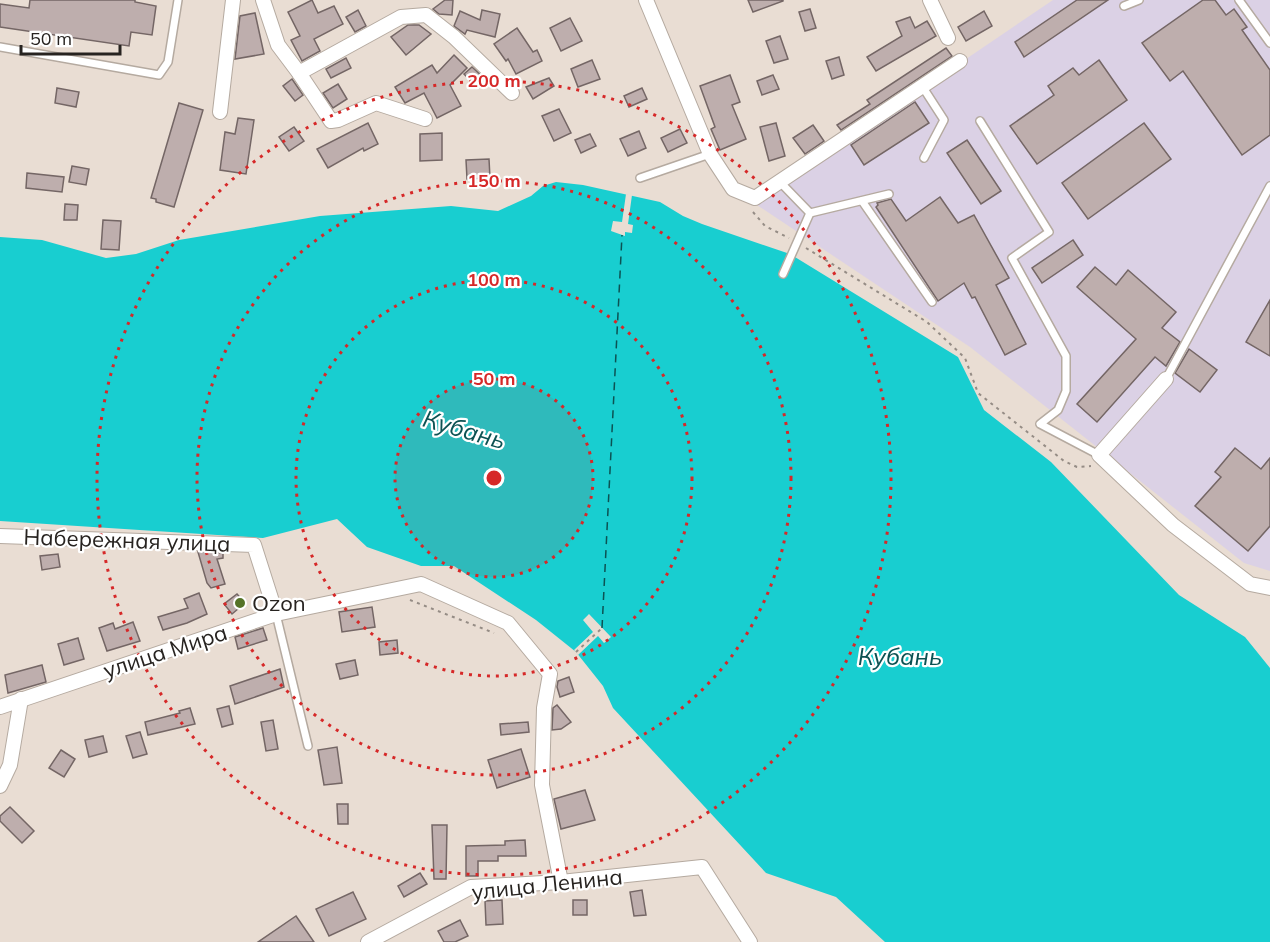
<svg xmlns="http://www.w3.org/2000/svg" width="1270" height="942" font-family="Mulish,sans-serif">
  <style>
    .industrial { fill: #dbd1e5 }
    .water { fill: #18ced0 }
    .pier { fill: #e9ddd3 }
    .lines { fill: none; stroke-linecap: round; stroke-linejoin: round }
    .ferry { stroke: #0c5253; stroke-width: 1.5; stroke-dasharray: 8 6; stroke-linecap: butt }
    .building { fill: #beaead; stroke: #746665; stroke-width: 1.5 }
    .lane-casing { stroke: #b5aaa0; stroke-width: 10 }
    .street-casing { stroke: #b5aaa0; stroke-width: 16 }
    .path { stroke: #958c85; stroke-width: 2; stroke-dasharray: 3 4.5; stroke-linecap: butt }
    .lane { stroke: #fff; stroke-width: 7 }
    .street { stroke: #fff; stroke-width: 14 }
    .ring { fill: none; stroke: #d62828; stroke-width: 3; stroke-dasharray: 3 6 }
    .poi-dot { fill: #557328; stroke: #fff; stroke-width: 2 }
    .labels { text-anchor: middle; stroke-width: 4.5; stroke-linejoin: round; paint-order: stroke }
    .street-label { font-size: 22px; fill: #272320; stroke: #fff }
    .poi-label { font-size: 22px; fill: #272320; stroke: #fff; text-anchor: start }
    .water-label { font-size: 24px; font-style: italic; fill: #0c5253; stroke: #fff }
    .centre { fill: #d62828; stroke: #fff; stroke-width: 3 }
    .ring-label { font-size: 18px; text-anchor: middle; font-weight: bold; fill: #d62828; stroke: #fff; stroke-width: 4.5; stroke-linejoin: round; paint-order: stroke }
  </style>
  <rect width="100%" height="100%" fill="#e9ddd3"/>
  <polygon class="industrial" points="1053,0 1270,0 1270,571 1244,563 970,347 754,203"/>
  <polygon class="water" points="556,182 583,185 660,202 683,216 702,224 790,254 958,357 984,410 1051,462 1179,595 1245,637 1270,668 1270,942 885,942 836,897 766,873 613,708 603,686 576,652 536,620 454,566 421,566 367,547 337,519 263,538 0,521 0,237 42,240 106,258 136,254 179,240 320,216 451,206 498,211 531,196 543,186"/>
  <g class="pier">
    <polygon points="626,194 632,195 628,224 633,225 632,233 625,232 625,236 611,231 613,221 622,222"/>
    <polygon points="589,614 611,637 604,643 598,636 578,655 574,650 593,632 583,620"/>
  </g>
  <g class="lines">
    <polyline class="ferry" points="602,628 622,235"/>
  </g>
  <g class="building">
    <polygon points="30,0 135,0 135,2 156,6 152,35 131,32 129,46 0,27 0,4 29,8"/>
    <polygon points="312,0 318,13 334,6 343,24 314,39 320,51 302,61 291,40 300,36 288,12"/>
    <polygon points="445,0 453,0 452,15 439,14 433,9"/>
    <polygon points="748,0 783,0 783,1 753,12"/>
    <polygon points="1077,0 1108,0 1024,57 1015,42"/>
    <polygon points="1203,0 1215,0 1226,15 1234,9 1247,27 1242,30 1270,70 1270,135 1242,155 1183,71 1170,81 1142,43"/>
    <polygon points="810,9 816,28 805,31 799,12"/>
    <polygon points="358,10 366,26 355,32 346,17"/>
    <polygon points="482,10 500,14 495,37 467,30 465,34 454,26 460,11 480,20"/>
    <polygon points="984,11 992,26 966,41 958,27"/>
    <polygon points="255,13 264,54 235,59 240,16"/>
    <polygon points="910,17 915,28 927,21 936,36 876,71 867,57 902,36 896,22"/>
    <polygon points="570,18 582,41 561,51 550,28"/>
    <polygon points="408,25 419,25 431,34 406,55 391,37"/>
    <polygon points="517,28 533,52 537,50 542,61 516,74 508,59 506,61 494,44"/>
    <polygon points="780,36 788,59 774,63 766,41"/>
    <polygon points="946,48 952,56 841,130 837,125 870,104 867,100"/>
    <polygon points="454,55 467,68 450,85 461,106 437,118 424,93 405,103 395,87 432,65 437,73"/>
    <polygon points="839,57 844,75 832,79 826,61"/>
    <polygon points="346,58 351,68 331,78 326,69"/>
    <polygon points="592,60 600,79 578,87 571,69"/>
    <polygon points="1099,60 1127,100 1037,164 1010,126 1054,95 1048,86 1073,68 1079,75"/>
    <polygon points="472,67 484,78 476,86 464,74"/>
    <polygon points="730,75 740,102 732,105 746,139 720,150 711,129 715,127 700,86"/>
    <polygon points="773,75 779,89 762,95 757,81"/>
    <polygon points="549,78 554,86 533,99 526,87"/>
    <polygon points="292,79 303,95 295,101 283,86"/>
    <polygon points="338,84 347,99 333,108 323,93"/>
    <polygon points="57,88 79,92 76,107 55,103"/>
    <polygon points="642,88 647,99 629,107 624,96"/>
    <polygon points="915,102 929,123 864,165 851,145"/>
    <polygon points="179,103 203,110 174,207 156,202 156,199 151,198"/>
    <polygon points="559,109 571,133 554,141 542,116"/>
    <polygon points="238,118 254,120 246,174 220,170 225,132 235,134"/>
    <polygon points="368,123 378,144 364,151 363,148 328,168 317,149"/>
    <polygon points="776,123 785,156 769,161 760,127"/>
    <polygon points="1144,123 1171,159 1088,219 1062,183"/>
    <polygon points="813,125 824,141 805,154 793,138"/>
    <polygon points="294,127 304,141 289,151 279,137"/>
    <polygon points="680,129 687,143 668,152 661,138"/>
    <polygon points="639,131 646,148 628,156 620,139"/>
    <polygon points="442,133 442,160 420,161 420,134"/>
    <polygon points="590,134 596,146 581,153 575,140"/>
    <polygon points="967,140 1001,191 981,204 947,153"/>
    <polygon points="489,159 490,178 467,179 466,160"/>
    <polygon points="72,166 89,169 86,185 69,182"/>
    <polygon points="27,173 64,177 62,192 26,188"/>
    <polygon points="940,197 958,223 974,215 1009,278 996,285 1026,344 1005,355 975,297 972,298 964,283 938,301 876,207 878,205 877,203 891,199 906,221"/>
    <polygon points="65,204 78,205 77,220 64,220"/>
    <polygon points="103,220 121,221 119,250 101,249"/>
    <polygon points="1073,240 1083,255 1042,283 1032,268"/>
    <polygon points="1095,267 1116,285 1128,270 1176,312 1162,328 1180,342 1166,366 1155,357 1097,422 1077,404 1136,339 1077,287"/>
    <polygon points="1270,300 1270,356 1246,342"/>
    <polygon points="1189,349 1217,370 1200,392 1175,373"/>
    <polygon points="1235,448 1261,469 1270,458 1270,526 1248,551 1195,506 1221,477 1215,472"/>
    <polygon points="198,552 223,553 223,558 217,559 225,584 211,588 207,583"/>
    <polygon points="58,554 60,567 42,570 40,556"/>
    <polygon points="199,593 207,614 187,623 163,630 158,617 188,608 184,599"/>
    <polygon points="237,594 245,603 232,614 224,604"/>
    <polygon points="372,607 375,627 342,632 339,612"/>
    <polygon points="133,622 140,641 107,651 99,628 113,623 115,629"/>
    <polygon points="263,628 267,640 238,649 235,637"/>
    <polygon points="78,638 84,659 64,665 58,644"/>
    <polygon points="397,640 398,653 380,655 379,642"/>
    <polygon points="355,660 358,675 340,679 336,664"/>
    <polygon points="42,665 46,682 8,693 5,675"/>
    <polygon points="280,669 284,687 235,704 230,686"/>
    <polygon points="569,677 574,692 560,697 557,687 558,681"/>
    <polygon points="557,705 571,722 561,729 552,730 553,708"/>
    <polygon points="229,706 233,724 222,727 217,709"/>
    <polygon points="190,708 195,724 148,735 145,722 180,713 179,711"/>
    <polygon points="273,720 278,749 266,751 261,722"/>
    <polygon points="528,722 529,732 501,735 500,724"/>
    <polygon points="140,732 147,754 133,758 126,736"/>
    <polygon points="103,736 107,752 89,757 85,740"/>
    <polygon points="337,747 342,783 324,785 318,750"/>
    <polygon points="521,749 530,777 497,788 488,760"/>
    <polygon points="61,750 75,759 64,777 49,768"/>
    <polygon points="585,790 595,820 561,829 554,799"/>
    <polygon points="337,804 348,804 348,824 338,824"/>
    <polygon points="10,807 34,831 22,843 0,821 0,816"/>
    <polygon points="432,825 447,825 446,879 434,879"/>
    <polygon points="525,840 526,856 498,856 498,861 478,861 478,876 466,876 466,846 505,845 505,841"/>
    <polygon points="420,873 427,884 404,897 398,886"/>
    <polygon points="642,890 646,915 634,916 630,892"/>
    <polygon points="353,892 366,919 329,936 316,909"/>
    <polygon points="502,900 503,924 486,925 485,901"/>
    <rect x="573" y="900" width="14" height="15"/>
    <polygon points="296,916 314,942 258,942"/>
    <polygon points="460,920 468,936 455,942 444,942 438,931"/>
  </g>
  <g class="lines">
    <g class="lane-casing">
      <g id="lane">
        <polyline points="1239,0 1270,43"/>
        <polyline points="1124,6 1139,0"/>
        <polyline points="0,47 159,75 168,62 178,0"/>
        <polyline points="922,86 944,120 924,158"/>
        <polyline points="980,121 1049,232 1012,258 1066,356 1066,391 1058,410 1040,424 1099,455"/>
        <polyline points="640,178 710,154"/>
        <polyline points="780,182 810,213 889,194"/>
        <polyline points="862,201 932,302"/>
        <polyline points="783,274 810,213"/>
        <polyline points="1166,379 1270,186"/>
        <polyline points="276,614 308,746"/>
      </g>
    </g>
    <g class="street-casing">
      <g id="street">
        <polyline points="263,0 278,45 299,73 401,17 426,15 454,37 512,93"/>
        <polyline points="646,0 710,154 733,189 755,198 960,61"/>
        <polyline points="930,0 948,38"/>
        <polyline points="299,73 331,121 338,120 376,103 425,119"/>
        <polyline points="220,112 233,0"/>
        <polyline points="1166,379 1099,455 1173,525 1250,584 1270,588"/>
        <polyline points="0,536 254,545 276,614"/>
        <polyline points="0,707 276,614 421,584 508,623 550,674 544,708 542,785 561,882"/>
        <polyline points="0,786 10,765 21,699"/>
        <polyline points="368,942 471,887 561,882 702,867 750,942"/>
      </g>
    </g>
    <g class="path">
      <polyline points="753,212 765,226 789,238"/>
      <polyline points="806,248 927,322 965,358 978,393 1064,461 1077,467 1091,466"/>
      <polyline points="410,600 494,633"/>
      <polyline points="576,652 602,628"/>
    </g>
    <use href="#lane" class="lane"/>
    <use href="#street" class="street"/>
  </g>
  <circle cx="494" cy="478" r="99" fill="#d62828" fill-opacity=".12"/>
  <g class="ring">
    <circle cx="494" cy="478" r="99"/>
    <circle cx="494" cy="478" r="198"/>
    <circle cx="494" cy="478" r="297"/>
    <circle cx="494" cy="478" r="397"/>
  </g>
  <circle class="poi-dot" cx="240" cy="603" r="6"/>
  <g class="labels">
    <g class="street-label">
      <text transform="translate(127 540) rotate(2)" y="8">Набережная улица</text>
      <text transform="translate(165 651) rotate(-18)" y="8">улица Мира</text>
      <text transform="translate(547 884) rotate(-6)" y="8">улица Ленина</text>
    </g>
    <g class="poi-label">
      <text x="252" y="611">Ozon</text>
    </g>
    <g class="water-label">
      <text transform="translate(464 430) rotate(16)" y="8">Кубань</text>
      <text x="900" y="665">Кубань</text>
    </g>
  </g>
  <circle cx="494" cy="478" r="9" class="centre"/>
  <g class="ring-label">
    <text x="494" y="87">200 m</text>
    <text x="494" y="187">150 m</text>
    <text x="494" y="286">100 m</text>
    <text x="494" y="385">50 m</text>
  </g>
  <path d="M21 45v9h99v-9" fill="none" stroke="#272320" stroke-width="3"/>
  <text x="30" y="45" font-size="18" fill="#272320" stroke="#ffffff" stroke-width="4.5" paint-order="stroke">50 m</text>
</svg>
